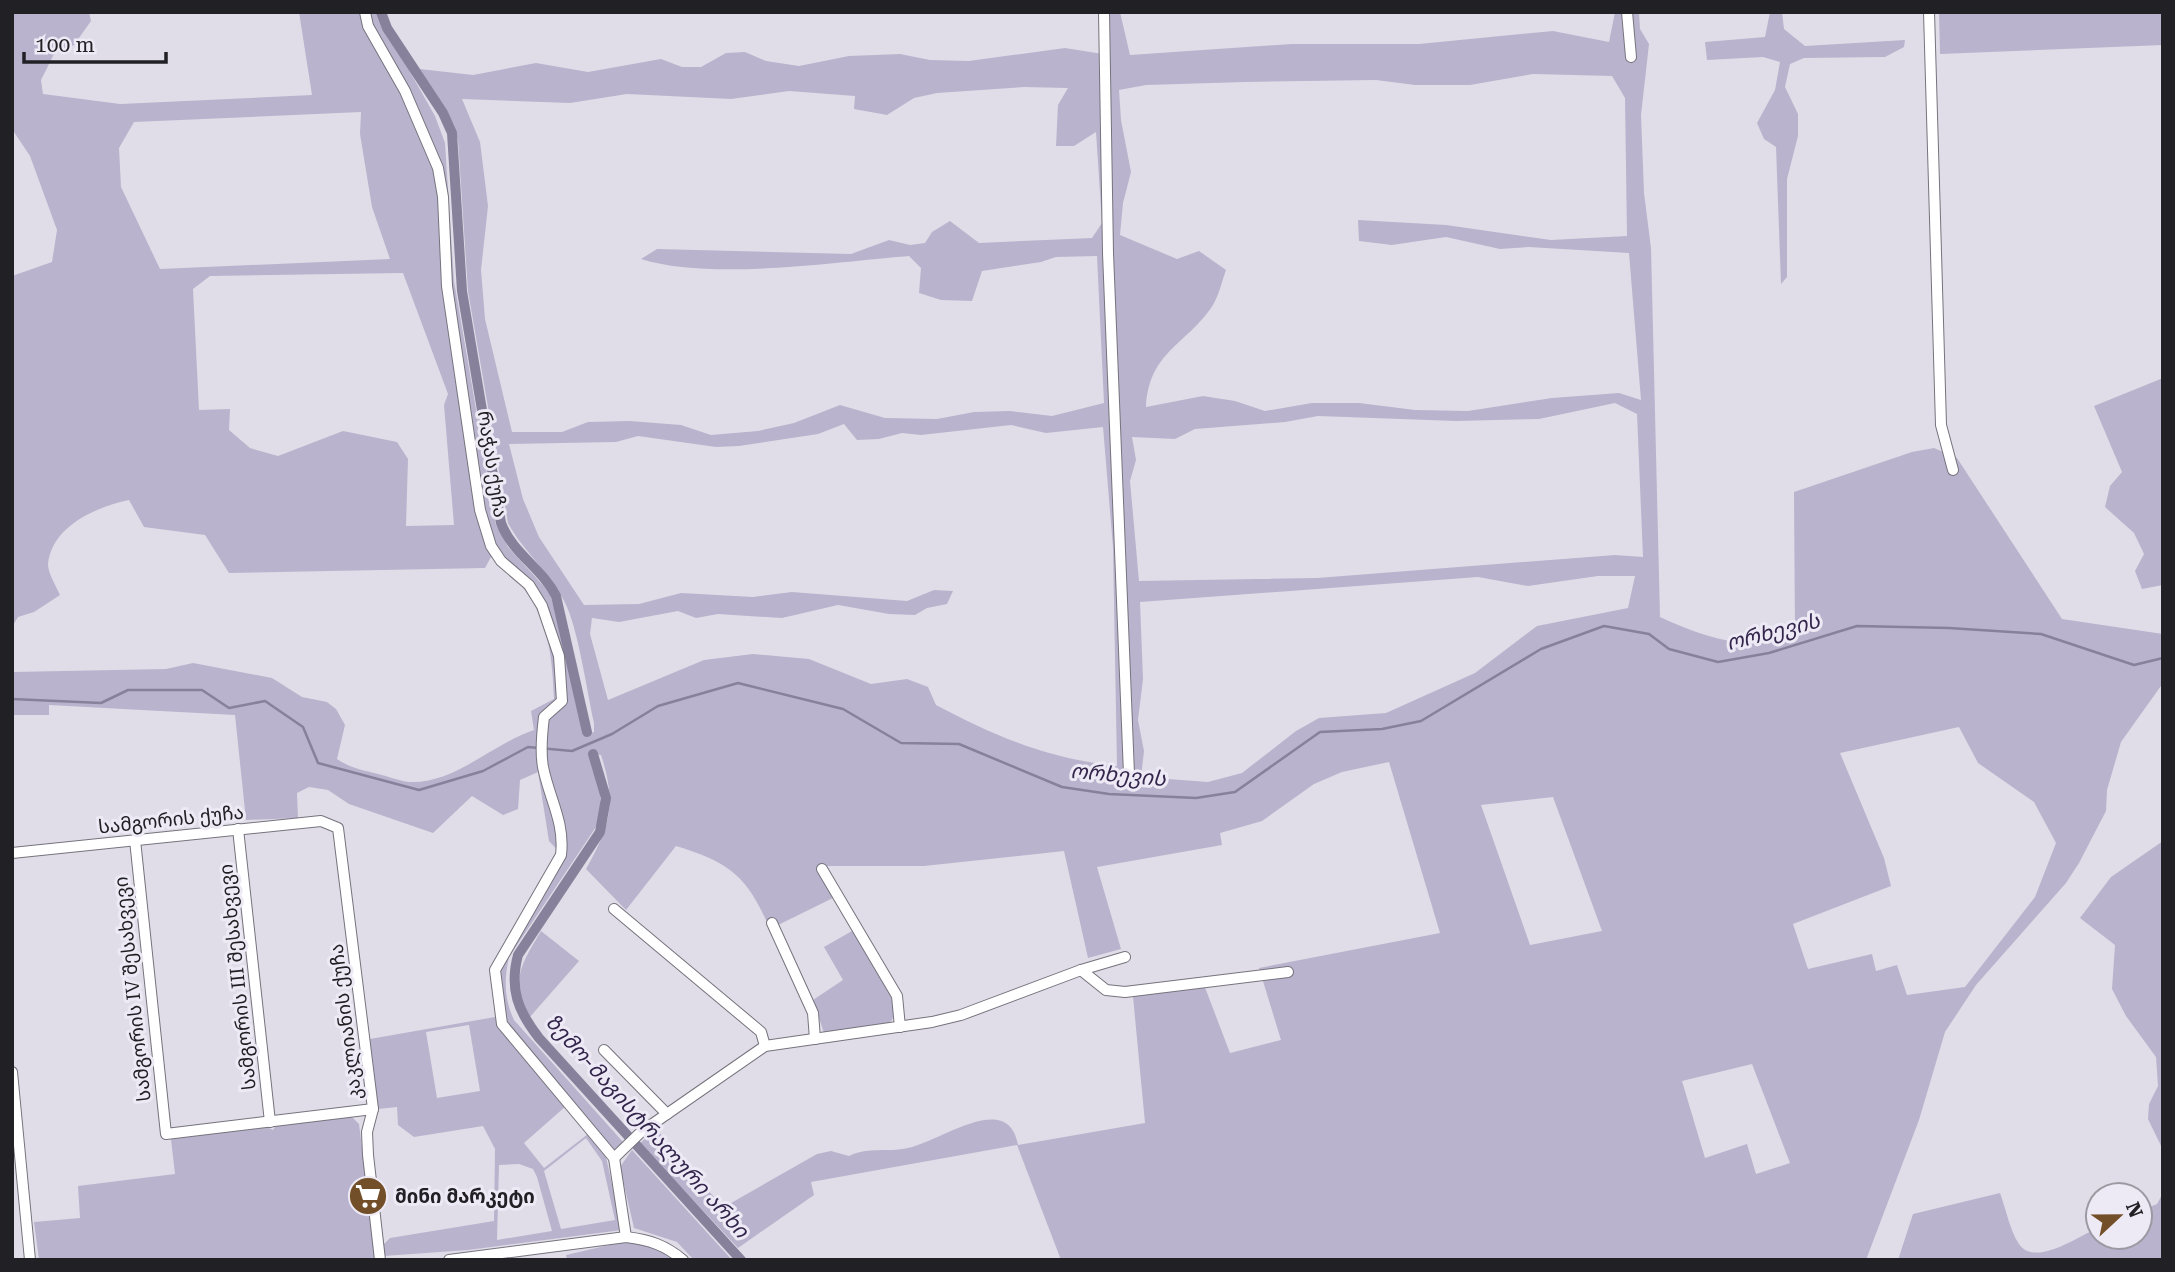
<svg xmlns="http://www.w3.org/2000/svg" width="2175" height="1272" font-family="'Roboto Serif','Noto Sans Georgian',serif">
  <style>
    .green { fill: #bab3cd; fill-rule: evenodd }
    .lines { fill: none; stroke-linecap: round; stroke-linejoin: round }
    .stream { stroke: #88819b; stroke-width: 2.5 }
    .canal { stroke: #88819b; stroke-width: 10 }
    .minor-casing { stroke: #76737d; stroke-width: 12 }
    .minor { stroke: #fff; stroke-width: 10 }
    .labels { text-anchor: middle; stroke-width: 6; stroke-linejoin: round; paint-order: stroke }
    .street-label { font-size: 19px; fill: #212024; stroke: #edeaf5 }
    .poi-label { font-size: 19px; font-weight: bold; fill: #212024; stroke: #edeaf5; text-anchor: start }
    .water-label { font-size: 21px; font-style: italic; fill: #33254c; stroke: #edeaf5 }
  </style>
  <rect width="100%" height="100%" fill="#e0dde8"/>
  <g class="green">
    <path d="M 12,12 L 89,12 L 91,21 L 74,45 L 54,54 L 41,80 L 43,94 L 120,104 L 312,95 L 299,12 L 376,12 L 435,116 L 445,143 L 454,281 L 496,525 L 508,547 L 550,593 L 586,734 L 594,732 L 594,723 C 587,691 579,635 567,607 C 553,575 524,553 508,523 L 468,291 L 458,140 L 454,126 L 420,69 L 473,75 L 536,63 L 588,72 L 661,59 L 682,67 L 701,67 L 726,53 L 745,52 L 766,61 L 799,66 L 849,56 L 900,54 L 930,60 L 969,61 L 1065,48 L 1109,55 L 1109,12 L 1120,12 L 1130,55 L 1292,44 L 1419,44 L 1553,31 L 1609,42 L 1615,12 L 1639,12 L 1640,29 L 1649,44 L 1641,115 L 1644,193 L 1651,248 L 1660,617 C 1704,637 1747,653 1795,636 L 1794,492 L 1912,452 L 1934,448 L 1957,458 L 2062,619 L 2163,634 L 2163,683 L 2121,742 L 2107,790 L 2106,811 L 2079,863 L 2066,883 L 1976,985 L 1945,1032 L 1919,1120 L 1866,1260 L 1061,1260 L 1017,1145 L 811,1182 L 814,1195 L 738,1248 L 640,1143 L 657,1129 L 684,1166 L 724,1207 L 817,1154 L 831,1151 L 849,1156 C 870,1146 886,1153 908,1148 C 940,1142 1008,1089 1018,1145 L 1145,1123 L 1132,986 L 1201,977 L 1230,1053 L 1281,1040 L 1259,968 L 1440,933 L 1389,762 L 1342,772 L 1314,784 L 1262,821 L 1220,833 L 1222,845 L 1097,867 L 1121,949 L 1088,958 L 1064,851 L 924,866 L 827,866 L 841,894 L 770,929 C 747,876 731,863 676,846 L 626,910 L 586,869 C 610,826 617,804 601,755 L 589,753 C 597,779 605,797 598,824 L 509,957 C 504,980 504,998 514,1020 L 623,1142 L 615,1149 L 610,1150 L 588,1118 L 505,1022 L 497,978 L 500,968 L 564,857 L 549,841 L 538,772 L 520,780 L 518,809 L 503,815 L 472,796 L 433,833 L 349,804 L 328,790 L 309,787 L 297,793 L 298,818 L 246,820 L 235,715 L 49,705 L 49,715 L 12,715 L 12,672 L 166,669 L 193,663 L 272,678 L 302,697 L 327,702 L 336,709 L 345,725 L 337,759 C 350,768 363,770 378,774 C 388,776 399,781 409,782 C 455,784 492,744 534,730 L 531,711 L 554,699 C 552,655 549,619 520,584 C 511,574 500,566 491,557 L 485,568 L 229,573 L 205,535 L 144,527 L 129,500 C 96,507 52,526 48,564 C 48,573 56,586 60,595 L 34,612 L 18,617 L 12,627 L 12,276 L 52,262 L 57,230 L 30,156 L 12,129 ZM 1533,74 L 1612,76 L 1625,98 L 1627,236 L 1551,240 L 1446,225 L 1358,220 L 1359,241 L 1392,245 L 1446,237 L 1500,249 L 1529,247 L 1629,253 L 1641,400 L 1619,393 L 1552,398 L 1468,411 L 1415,410 L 1359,403 L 1312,403 L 1265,411 L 1235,401 L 1203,396 L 1146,407 C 1149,351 1187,345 1213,305 C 1219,295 1222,281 1226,270 L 1199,251 L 1177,259 L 1120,235 L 1123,203 L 1131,172 L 1121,120 L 1119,90 L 1146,85 L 1245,82 L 1376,80 L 1415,85 L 1470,85 ZM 1024,87 L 1068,88 L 1058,105 L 1056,146 L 1074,146 L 1096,132 L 1102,223 L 1092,238 L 979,243 L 950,221 L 932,232 L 925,243 L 910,245 L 889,240 L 851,254 L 657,249 L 641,259 C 711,281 834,262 909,256 L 921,268 L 919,293 L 941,300 L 972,301 L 982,271 L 1041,262 L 1056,257 L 1097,256 L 1104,403 L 1052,416 L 1010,411 L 974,412 L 937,419 L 885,418 L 840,405 L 794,423 L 758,431 L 711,435 L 681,425 L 630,421 L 588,422 L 562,432 L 512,432 L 485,319 L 481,270 L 488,206 L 480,142 L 462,99 L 570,103 L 627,94 L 731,99 L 789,91 L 855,96 L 854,109 L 887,115 L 914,98 L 937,93 ZM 361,112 L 360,134 L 372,207 L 390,259 L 160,269 L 121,187 L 119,148 L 134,122 ZM 403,273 L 448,394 L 444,405 L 454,525 L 406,526 L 408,459 L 397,442 L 343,431 L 278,456 L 250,448 L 229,430 L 230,409 L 199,410 L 193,289 L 210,276 ZM 1615,403 L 1637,414 L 1643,557 L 1615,555 L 1317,578 L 1139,581 L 1130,481 L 1136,460 L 1132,437 L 1175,439 L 1195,429 L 1285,422 L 1318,416 L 1456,421 L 1539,419 ZM 844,424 L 857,440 L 879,439 L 902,433 L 921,435 L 1011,425 L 1046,433 L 1103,427 L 1113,547 L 1117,766 C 1048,759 997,737 936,705 L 928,687 L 907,679 L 871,684 L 809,659 L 753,654 L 704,660 L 608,700 L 590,634 L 592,618 L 619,622 L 678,611 L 696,618 L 718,614 L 782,618 L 838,605 L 889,614 L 915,615 L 927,608 L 947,604 L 953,591 L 934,590 L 907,601 L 792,592 L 753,597 L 681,593 L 639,604 L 584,605 L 539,537 L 523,499 L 509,444 L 616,442 L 638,436 L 716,447 L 739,446 L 818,434 ZM 1598,576 L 1635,576 L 1628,608 L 1537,626 L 1475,673 L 1386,713 L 1319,718 L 1296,731 L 1242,773 L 1208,782 L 1141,777 L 1144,751 L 1138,720 L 1143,679 L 1140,602 L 1478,577 L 1528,586 ZM 1959,727 L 1978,763 L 2034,802 L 2056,843 L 2035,897 L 1965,987 L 1907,995 L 1897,965 L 1876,971 L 1872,954 L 1808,969 L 1793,924 L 1891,886 L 1884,858 L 1840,753 ZM 1553,797 L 1602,931 L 1530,945 L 1481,805 ZM 1752,1064 L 1790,1163 L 1756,1174 L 1747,1144 L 1705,1158 L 1682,1081 Z"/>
    <polygon points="1770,12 1782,12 1784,29 1805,46 1905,40 1904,47 1885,57 1804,58 1790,64 1785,87 1798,114 1798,136 1787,179 1787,277 1781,284 1776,147 1764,139 1757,123 1775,90 1780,62 1763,57 1707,60 1705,42 1765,37"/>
    <polygon points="1939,12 2163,12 2163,45 1940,54"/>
    <polygon points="2163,378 2163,585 2142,589 2135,571 2144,554 2134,533 2105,507 2110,486 2122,472 2094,406"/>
    <polygon points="2163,841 2163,1150 2148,1119 2149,1104 2158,1086 2156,1057 2126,1016 2112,989 2115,945 2080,918 2111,877"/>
    <path d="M 541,931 L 579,961 L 529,1018 C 509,981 522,963 541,931 Z"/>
    <path d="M 852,931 C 862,948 909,1008 889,1023 C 874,1034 842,1031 824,1033 L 813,1000 L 843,980 L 824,947 Z"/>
    <path d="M 495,1017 L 499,1027 L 566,1106 L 524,1143 L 544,1168 L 588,1134 L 606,1157 L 622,1230 L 468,1250 L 384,1256 L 382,1246 L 390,1238 L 494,1221 L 495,1149 L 483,1126 L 414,1137 L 398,1125 L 397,1107 L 378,1109 L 370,1039 ZM 469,1025 L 480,1091 L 437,1098 L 426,1032 ZM 586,1138 L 602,1161 L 615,1220 L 561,1229 L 544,1171 ZM 519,1164 L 533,1169 L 537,1177 L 552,1231 L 497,1240 L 499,1165 Z"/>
    <polygon points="352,1117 359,1124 376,1260 39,1260 34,1222 80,1218 78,1186 175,1174 171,1139 265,1126 273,1130 276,1125"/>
    <polygon points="632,1150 732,1260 694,1260 677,1242 634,1228 620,1167"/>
    <path d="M 2000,1193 C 2006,1209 2010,1231 2019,1244 C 2035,1268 2080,1235 2098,1228 L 2098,1237 L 2140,1237 L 2140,1211 L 2157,1204 L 2163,1193 L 2163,1260 L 1898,1260 L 1913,1214 Z"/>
    <polygon points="627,1241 650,1245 675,1260 567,1260 566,1255"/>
  </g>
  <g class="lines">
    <polyline class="stream" points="12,699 101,703 128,690 202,690 229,708 265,701 303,727 318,763 419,790 483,771 528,747 572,751 612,734 658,706 738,683 843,709 901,743 959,744 1062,787 1109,794 1196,798 1235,792 1320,732 1382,729 1421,721 1541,649 1604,626 1649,634 1669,649 1718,662 1769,653 1857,626 1949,628 2041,634 2134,665 2163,658"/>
    <g class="canal">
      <path d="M 381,12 L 387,28 L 443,113 L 452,133 L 462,291 L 501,523 C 512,553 542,568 556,596 L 587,732"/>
      <path d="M 593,754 L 606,798 L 600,832 L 518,955 C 509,989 518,1011 539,1038 L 741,1260"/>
    </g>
    <g class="minor-casing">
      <g id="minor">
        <path d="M 365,12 L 368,26 L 405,91 L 438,168 L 443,197 L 447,286 L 480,510 L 491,546 L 501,561 L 529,585 L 542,606 L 559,656 L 562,701 L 544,717 C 542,733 540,751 543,767 C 549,798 565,822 561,855 L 495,970 L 502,1024 L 614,1158 L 626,1237"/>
        <polyline points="1104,12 1108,253 1129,774"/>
        <polyline points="1627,12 1631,57"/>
        <polyline points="1929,12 1941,425 1953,470"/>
        <polyline points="238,829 270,1122"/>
        <polyline points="135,840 166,1134 373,1109"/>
        <polyline points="12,853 321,821 338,828 373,1109 367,1132 368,1155 380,1260"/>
        <polyline points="822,869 897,996 900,1027"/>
        <polyline points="614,909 761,1032 765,1046"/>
        <polyline points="772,923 813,1013 815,1039"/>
        <polyline points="1081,970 1106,990 1125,992 1288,972"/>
        <polyline points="604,1050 667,1114"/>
        <polyline points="12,1072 30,1260"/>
        <polyline points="614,1158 641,1132 765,1046 932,1022 961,1015 1081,970 1125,957"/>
        <path d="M 449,1260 L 626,1237 C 650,1240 665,1245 683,1260"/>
      </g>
    </g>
    <use href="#minor" class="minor"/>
  </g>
  <defs>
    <g id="supermarket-disc" transform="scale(2.0125)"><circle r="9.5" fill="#734f29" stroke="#edeaf5"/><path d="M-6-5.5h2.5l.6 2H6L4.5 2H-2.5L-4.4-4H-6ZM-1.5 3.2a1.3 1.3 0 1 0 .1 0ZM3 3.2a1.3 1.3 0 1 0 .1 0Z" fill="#fff"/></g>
  </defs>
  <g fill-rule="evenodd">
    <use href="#supermarket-disc" x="368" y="1196"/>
  </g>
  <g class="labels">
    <g class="street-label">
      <text transform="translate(493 464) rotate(81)" y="7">რაჭას ქუჩა</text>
      <text transform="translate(171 819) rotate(-6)" y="7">სამგორის ქუჩა</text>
      <text transform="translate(237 977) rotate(-96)" y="7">სამგორის III შესახვევი</text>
      <text transform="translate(132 989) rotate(-96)" y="7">სამგორის IV შესახვევი</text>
      <text transform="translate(345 1022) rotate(-97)" y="7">კაკლიანის ქუჩა</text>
    </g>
    <g class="poi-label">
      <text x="395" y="1203">მინი მარკეტი</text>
    </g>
    <g class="water-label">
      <text transform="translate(1773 632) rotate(-14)" y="7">ორხევის</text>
      <text transform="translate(1118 775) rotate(5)" y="7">ორხევის</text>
      <text transform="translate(647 1126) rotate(48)" y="7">ზემო-მაგისტრალური არხი</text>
    </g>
  </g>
  <rect width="2175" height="1272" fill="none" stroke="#212024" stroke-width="28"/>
  <g transform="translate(2119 1216) rotate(68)"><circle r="33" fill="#edeaf5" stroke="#9b99a1" stroke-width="2"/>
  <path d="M0-5L12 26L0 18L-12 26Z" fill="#734f29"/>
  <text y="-10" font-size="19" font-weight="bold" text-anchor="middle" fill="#212024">N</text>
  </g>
  <path d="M24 52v10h142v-10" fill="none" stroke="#212024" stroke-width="3.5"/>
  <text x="35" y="52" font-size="21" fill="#212024" stroke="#edeaf5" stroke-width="5" paint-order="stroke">100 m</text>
</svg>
